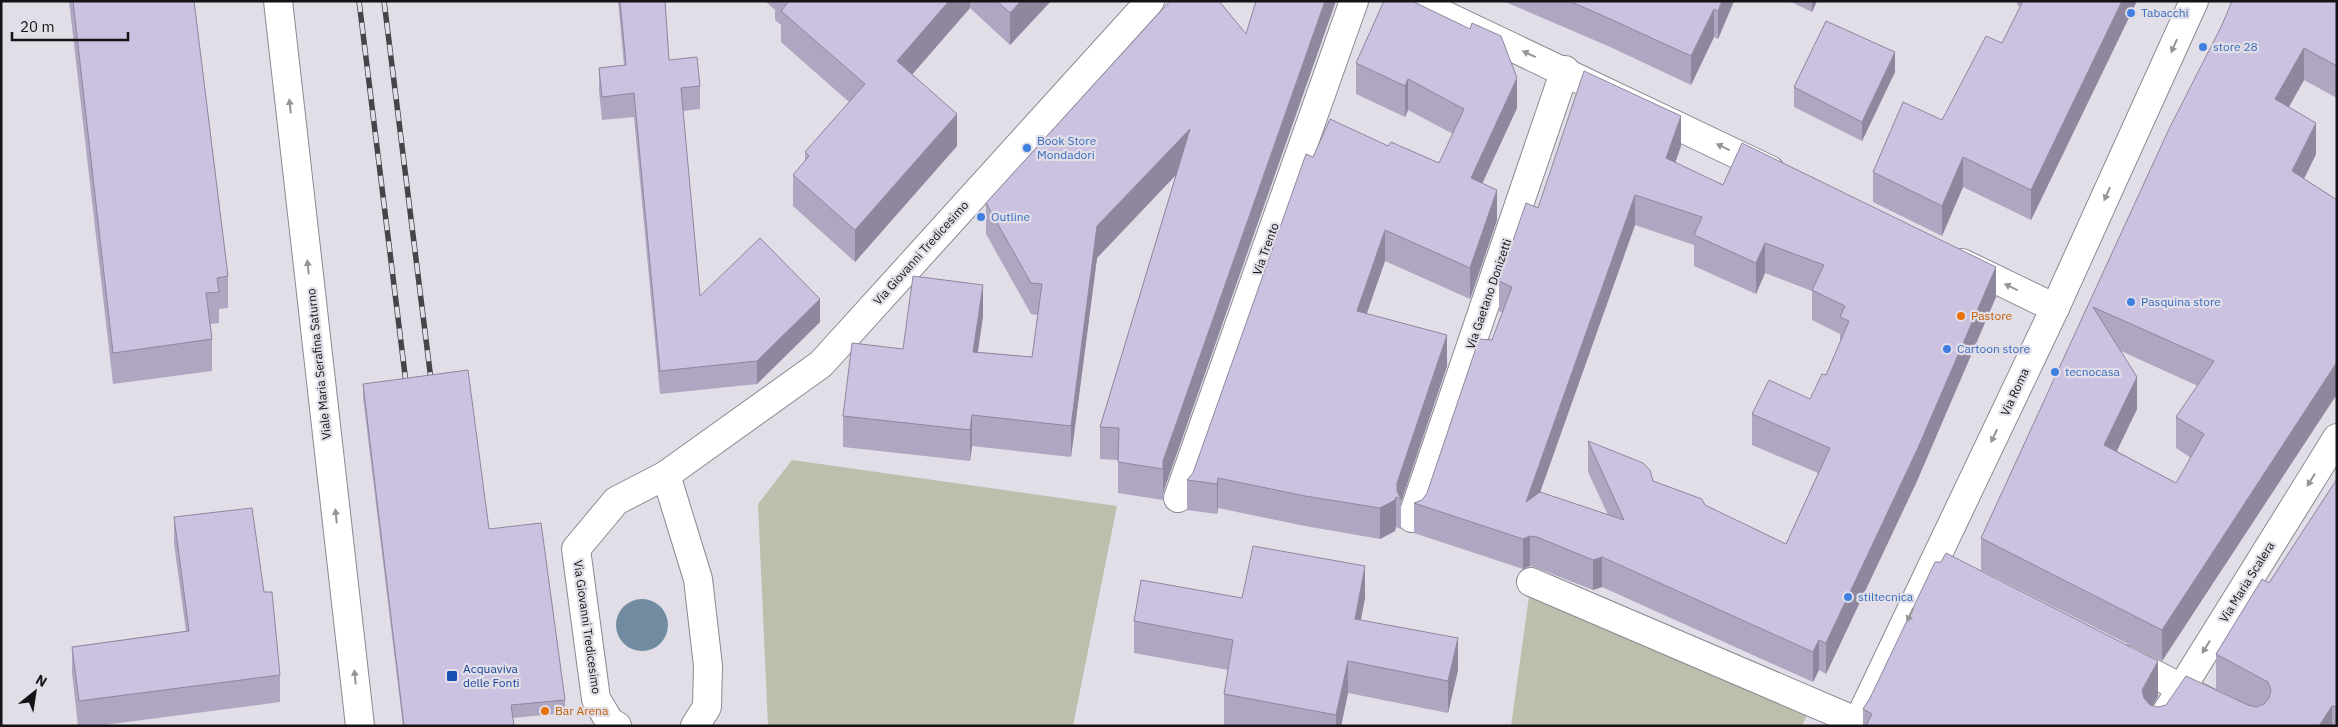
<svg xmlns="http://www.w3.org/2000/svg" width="2338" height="727" font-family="'IBM Plex Sans',sans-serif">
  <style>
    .green { fill: #bbbfac }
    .water { fill: #718ca0 }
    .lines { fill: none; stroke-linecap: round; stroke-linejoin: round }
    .minor-casing { stroke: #8c8992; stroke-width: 30 }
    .tertiary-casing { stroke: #8c8992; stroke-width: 30 }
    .minor { stroke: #fff; stroke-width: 28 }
    .tertiary { stroke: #fff; stroke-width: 28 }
    .rail-casing { stroke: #454448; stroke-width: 5.5 }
    .rail { stroke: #e1dee7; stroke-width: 4; stroke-dasharray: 11; stroke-linecap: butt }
    .wall { fill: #afa6c1; fill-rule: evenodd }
    .shaded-wall { fill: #8e879d }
    .building { fill: #cbc1e0; stroke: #8e879d; fill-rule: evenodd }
    .oneway { fill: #959596 }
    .shop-dot { fill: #3f7fe0; stroke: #e1dee7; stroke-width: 2 }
    .food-dot { fill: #e8710a; stroke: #e1dee7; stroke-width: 2 }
    .transit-dot { fill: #1a4fb4; stroke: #e1dee7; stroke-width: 2 }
    .labels { text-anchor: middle; stroke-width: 4.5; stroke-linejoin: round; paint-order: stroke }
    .shop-label { font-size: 12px; fill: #366cbe; stroke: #e1dee7; text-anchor: start }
    .street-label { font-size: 12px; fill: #141316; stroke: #e1dee7 }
    .food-label { font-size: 12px; fill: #c56008; stroke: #e1dee7; text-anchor: start }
    .transit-label { font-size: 12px; fill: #164399; stroke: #e1dee7; text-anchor: start }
  </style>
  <rect width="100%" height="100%" fill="#e1dee7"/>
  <g class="green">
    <polygon points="792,460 1117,506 1073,726 768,726 758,504"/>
    <polygon points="1531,582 1813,702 1802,726 1511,726"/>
  </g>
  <circle class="water" cx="642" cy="625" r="26"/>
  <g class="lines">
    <g class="minor-casing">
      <g id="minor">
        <polyline points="278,1 360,726"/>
        <polyline points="1415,1 1770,170"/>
        <polyline points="1962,263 2055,308"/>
        <polyline points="666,475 698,579 708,666 707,707 695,726"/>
        <polyline points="1178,498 1354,1"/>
        <polyline points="1412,518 1565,70"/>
        <polyline points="1531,582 1858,722"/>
        <polyline points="2125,659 2255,726"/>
        <polyline points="617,726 610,722 596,699 576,549 616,501 666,475 821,364 1150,1"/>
        <polyline points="2158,726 2337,438"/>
      </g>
    </g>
    <g class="tertiary-casing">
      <polyline id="tertiary" points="1856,726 2055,308 2194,1"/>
    </g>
    <use href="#minor" class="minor"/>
    <use href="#tertiary" class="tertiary"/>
    <g class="rail-casing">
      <g id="rail">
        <polyline points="359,1 407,391"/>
        <polyline points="384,1 432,388"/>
      </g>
    </g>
    <use href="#rail" class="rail"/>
  </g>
  <g class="wall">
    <polygon points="69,1 194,1 228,276 228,308 219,309 219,323 210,324 212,339 212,371 113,384"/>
    <polygon points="618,1 665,1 669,60 700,86 700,109 683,111 700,296 820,322 757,384 660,394 634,117 602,120 599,91 599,68 624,65"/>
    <polygon points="765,1 1051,1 1010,45 970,8 912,74 957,146 855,262 793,206 793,175 805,161 805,152 849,102 781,42 781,25 775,20 775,10"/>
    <polygon points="1219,1 1163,500 1118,493 1118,460 1100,459 1100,427 1176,175 1097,258 1071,457 972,446 970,461 843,447 843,416 903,349 983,316 978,352 1032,357 1038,315 1031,314 986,234 986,203"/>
    <polygon points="1503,1 1734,1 1718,39 1714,37 1691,85 1608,46"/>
    <polygon points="1789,1 1817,1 1812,12"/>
    <polygon points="2017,1 2137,1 2031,220 1963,187 1942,236 1873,202 1873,172 1942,120 2002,43 2020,7 2017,5"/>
    <path d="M 2337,1 L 2337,98 L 2304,80 L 2289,107 L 2316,154 L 2304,179 L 2337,200 L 2337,394 L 2162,661 L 1981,570 L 1981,538 L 2222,25 ZM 2121,351 L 2198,386 L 2176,417 L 2176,448 L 2191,458 L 2176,483 L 2117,451 L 2137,409 Z"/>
    <polygon points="1356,63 1517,108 1482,183 1497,220 1470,299 1385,261 1367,313 1447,366 1401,502 1401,529 1396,527 1395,531 1380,539 1305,526 1218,508 1217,514 1187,510 1187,480 1193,473 1313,157 1388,146 1439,163 1453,134 1408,110 1405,117 1356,94"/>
    <polygon points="1895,72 1862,141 1794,107 1794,87"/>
    <path d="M 1681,146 L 1675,163 L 1723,185 L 1996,297 L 1917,481 L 1826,674 L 1819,670 L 1813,682 L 1602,587 L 1593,590 L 1537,568 L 1530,566 L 1523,569 L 1414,533 L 1414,503 L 1422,500 L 1427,493 L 1492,340 L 1503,313 L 1499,311 L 1499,281 L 1538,208 ZM 1635,225 L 1694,245 L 1694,266 L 1756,294 L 1765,273 L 1812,291 L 1812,320 L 1840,334 L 1840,342 L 1826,375 L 1810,399 L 1752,414 L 1752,445 L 1818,473 L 1786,544 L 1653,481 L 1588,441 L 1588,472 L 1608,515 L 1540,492 Z"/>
    <polygon points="363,384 489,529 565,700 565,713 513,718 514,726 403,726 363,397"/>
    <polygon points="2337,479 2337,726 1863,726 1863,709 2158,696 2153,706 2158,707 2234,698 2216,689 2216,654 2269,583"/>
    <polygon points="174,517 264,592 280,675 280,702 96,726 78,726 72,673 72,647 186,631 174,544"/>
    <polygon points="1242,598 1365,598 1360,620 1458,670 1448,713 1348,693 1341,726 1224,726 1224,694 1228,670 1134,653 1134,621"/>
  </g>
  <g class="shaded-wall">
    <polygon points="949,1 970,1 970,8 897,92 897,61"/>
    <polygon points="1021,1 1051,1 1010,45 1010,13"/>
    <polygon points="1325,1 1336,1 1163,493 1163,500 1163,461"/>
    <polygon points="1722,1 1734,1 1718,39 1718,11"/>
    <polygon points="1812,1 1817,1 1812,12"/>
    <polygon points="2122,1 2137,1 2031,220 2031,190"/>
    <polygon points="1714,9 1714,37 1691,85 1691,56"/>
    <polygon points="2304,48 2304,80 2275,131 2275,99"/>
    <polygon points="1895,52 1895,72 1862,141 1862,122"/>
    <polygon points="1517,78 1517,108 1471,208 1471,178"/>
    <polygon points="1408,79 1408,110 1405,117 1405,86"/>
    <polygon points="957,114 957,146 855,262 855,230"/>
    <polygon points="1681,116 1681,146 1666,189 1666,158"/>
    <polygon points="2316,123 2316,154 2292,203 2292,171"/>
    <polygon points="1190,129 1190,160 1097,258 1071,457 1071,426 1097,226"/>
    <polygon points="1963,157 1963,187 1942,236 1942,206"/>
    <polygon points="1497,190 1497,220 1470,299 1470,268"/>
    <polygon points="1635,195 1635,225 1526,532 1526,502"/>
    <polygon points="1385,230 1385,261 1357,341 1357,311"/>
    <polygon points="1765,243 1765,273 1756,294 1756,263"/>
    <polygon points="1996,267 1996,297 1917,481 1826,674 1826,643"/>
    <polygon points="983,285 983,316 973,383 973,352"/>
    <polygon points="820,299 820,322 757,384 757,361"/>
    <polygon points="1447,335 1447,366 1401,502 1401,499 1397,497 1397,483"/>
    <polygon points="2337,362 2337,394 2162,661 2162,630"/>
    <polygon points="2137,377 2137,409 2104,477 2104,445"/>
    <polygon points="972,415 972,446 970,461 970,430"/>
    <polygon points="1218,478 1218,508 1217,514 1217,484"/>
    <polygon points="1396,497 1396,527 1395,531 1380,539 1380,508"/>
    <polygon points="1530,536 1530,566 1523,569 1523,539"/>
    <polygon points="1602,557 1602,587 1593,590 1593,560"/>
    <polygon points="1365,566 1365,598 1355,651 1355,619"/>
    <polygon points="1458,638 1458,670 1448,713 1448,681"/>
    <polygon points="1819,640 1819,670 1813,682 1813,652"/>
    <polygon points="1348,661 1348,693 1341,726 1336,726 1336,715"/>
    <polygon points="2158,661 2158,696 2142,725 2142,690"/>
    <polygon points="2332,706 2332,726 2319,726"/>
  </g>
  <g class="building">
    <polygon points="73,1 194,1 228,276 217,278 219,292 206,293 212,339 113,353"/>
    <polygon points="620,1 665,1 669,60 697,57 700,86 681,88 700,296 760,238 820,299 757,361 660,371 634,93 602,97 599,68 626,65"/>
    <polygon points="789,1 949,1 897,61 957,114 855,230 793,175 809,156 805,152 865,84 781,11"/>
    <polygon points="997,1 1021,1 1010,13"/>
    <polygon points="1170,1 1219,1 1246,34 1256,1 1325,1 1163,461 1163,469 1118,462 1119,428 1100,427 1190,129 1097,226 1071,426 972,415 970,430 843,416 852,343 903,349 913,276 983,285 973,352 1032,357 1042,284 1031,283 986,203"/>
    <polygon points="1384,1 1412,1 1470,29 1472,23 1501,36 1517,78 1471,178 1497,190 1470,268 1385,230 1357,311 1447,335 1397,483 1397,491 1401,499 1396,497 1395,500 1380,508 1305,496 1218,478 1217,484 1187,480 1193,473 1306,154 1313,157 1330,119 1388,146 1391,142 1439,163 1464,109 1408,79 1405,86 1356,63"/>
    <polygon points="1569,1 1722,1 1718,11 1714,9 1691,56 1608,18"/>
    <polygon points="2023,1 2122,1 2031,190 1963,157 1942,206 1873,172 1903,102 1942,120 1986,36 2002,43"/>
    <path d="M 2232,1 L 2337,1 L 2337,66 L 2304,48 L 2275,99 L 2316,123 L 2292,171 L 2337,200 L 2337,362 L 2162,630 L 1981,538 L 2169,129 L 2222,25 ZM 2093,307 L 2214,361 L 2176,417 L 2204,434 L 2176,483 L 2104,445 L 2137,377 Z"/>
    <polygon points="1826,21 1895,52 1862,122 1794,87"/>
    <path d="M 1584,71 L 1681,116 L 1666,158 L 1723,185 L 1742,143 L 1996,267 L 1917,450 L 1826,643 L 1819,640 L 1813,652 L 1602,557 L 1593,560 L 1537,537 L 1530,536 L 1523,539 L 1414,503 L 1422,500 L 1427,493 L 1479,339 L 1492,340 L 1512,287 L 1499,281 L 1526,203 L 1538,208 ZM 1635,195 L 1702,217 L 1694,235 L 1756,263 L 1765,243 L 1824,265 L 1812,290 L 1845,306 L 1840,317 L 1849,321 L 1826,375 L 1822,374 L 1810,399 L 1769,380 L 1752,414 L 1830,448 L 1786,544 L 1705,505 L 1702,499 L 1653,481 L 1650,470 L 1643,463 L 1588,441 L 1624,520 L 1540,492 L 1526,502 Z"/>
    <polygon points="468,370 489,529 541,523 565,700 511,705 514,726 404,726 363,384"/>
    <polygon points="2337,479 2337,707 2332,706 2319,726 1866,726 1872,714 1863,709 1870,698 1935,562 1941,562 1946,553 2158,661 2142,690 2144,698 2150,705 2158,707 2166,705 2186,676 2248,705 2256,707 2264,704 2269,698 2271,690 2268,682 2216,654 2262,579 2269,583"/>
    <polygon points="252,508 264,592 272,592 280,675 79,701 72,647 189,631 174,517"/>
    <polygon points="1253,546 1365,566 1355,619 1458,638 1448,681 1348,661 1336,715 1224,694 1233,640 1134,621 1141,580 1242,598"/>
  </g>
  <defs><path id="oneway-solid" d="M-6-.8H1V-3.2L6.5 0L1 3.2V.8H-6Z" transform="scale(1.25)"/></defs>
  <g class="oneway">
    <use href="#oneway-solid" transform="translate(2174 46) rotate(114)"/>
    <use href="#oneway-solid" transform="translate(1529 54) rotate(-155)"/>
    <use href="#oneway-solid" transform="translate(290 106) rotate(-96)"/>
    <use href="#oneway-solid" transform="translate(1723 147) rotate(-154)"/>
    <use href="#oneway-solid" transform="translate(2107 194) rotate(114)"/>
    <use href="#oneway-solid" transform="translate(308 267) rotate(-96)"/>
    <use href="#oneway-solid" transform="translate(2011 287) rotate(-154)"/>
    <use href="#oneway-solid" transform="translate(1994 436) rotate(115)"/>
    <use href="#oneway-solid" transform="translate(2311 480) rotate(122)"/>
    <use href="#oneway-solid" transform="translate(336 516) rotate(-96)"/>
    <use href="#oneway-solid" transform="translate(1910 615) rotate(116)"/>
    <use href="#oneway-solid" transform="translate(2206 647) rotate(122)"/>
    <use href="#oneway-solid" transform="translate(355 677) rotate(-96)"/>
  </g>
  <g class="shop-dot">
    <circle cx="2131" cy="13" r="5"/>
    <circle cx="2203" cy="47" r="5"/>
    <circle cx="1027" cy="148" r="5"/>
    <circle cx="981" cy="217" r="5"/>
    <circle cx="2131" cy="302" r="5"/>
    <circle cx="1947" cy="349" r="5"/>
    <circle cx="2055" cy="372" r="5"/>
    <circle cx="1848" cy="597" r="5"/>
  </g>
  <g class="food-dot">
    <circle cx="1961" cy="316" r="5"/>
    <circle cx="545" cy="711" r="5"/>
  </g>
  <rect class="transit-dot" x="446" y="670" width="12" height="12" rx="2.5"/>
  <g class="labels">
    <g class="shop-label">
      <text x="2141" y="17">Tabacchi</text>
      <text x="2213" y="51">store 28</text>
      <text x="1037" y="145">Book Store<tspan x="1037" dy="14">Mondadori</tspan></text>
      <text x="991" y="221">Outline</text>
      <text x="2141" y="306">Pasquina store</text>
      <text x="1957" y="353">Cartoon store</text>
      <text x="2065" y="376">tecnocasa</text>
      <text x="1858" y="601">stiltecnica</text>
    </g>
    <g class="street-label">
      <text transform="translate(1266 249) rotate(-70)" y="4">Via Trento</text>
      <text transform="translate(921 253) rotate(-48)" y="4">Via Giovanni Tredicesimo</text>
      <text transform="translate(1489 294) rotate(-71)" y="4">Via Gaetano Donizetti</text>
      <text transform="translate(319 364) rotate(-96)" y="4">Viale Maria Serafina Saturno</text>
      <text transform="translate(2015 392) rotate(-65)" y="4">Via Roma</text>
      <text transform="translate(2247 582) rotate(-58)" y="4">Via Maria Scalera</text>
      <text transform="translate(587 627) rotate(82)" y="4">Via Giovanni Tredicesimo</text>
    </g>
    <g class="food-label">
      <text x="1971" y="320">Pastore</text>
      <text x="555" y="715">Bar Arena</text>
    </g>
    <g class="transit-label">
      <text x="463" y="673">Acquaviva<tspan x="463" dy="14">delle Fonti</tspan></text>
    </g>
  </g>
  <rect width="2338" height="727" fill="none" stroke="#141316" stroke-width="5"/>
  <g transform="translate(35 692) rotate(30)" stroke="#e1dee7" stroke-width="4" paint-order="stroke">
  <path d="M0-4L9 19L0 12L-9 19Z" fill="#141316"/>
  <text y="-8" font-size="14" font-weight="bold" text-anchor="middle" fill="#141316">N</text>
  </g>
  <path d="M12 32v8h116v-8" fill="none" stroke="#141316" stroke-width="2.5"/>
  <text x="20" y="32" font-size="15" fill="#141316" stroke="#e1dee7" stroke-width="4" paint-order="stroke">20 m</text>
</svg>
